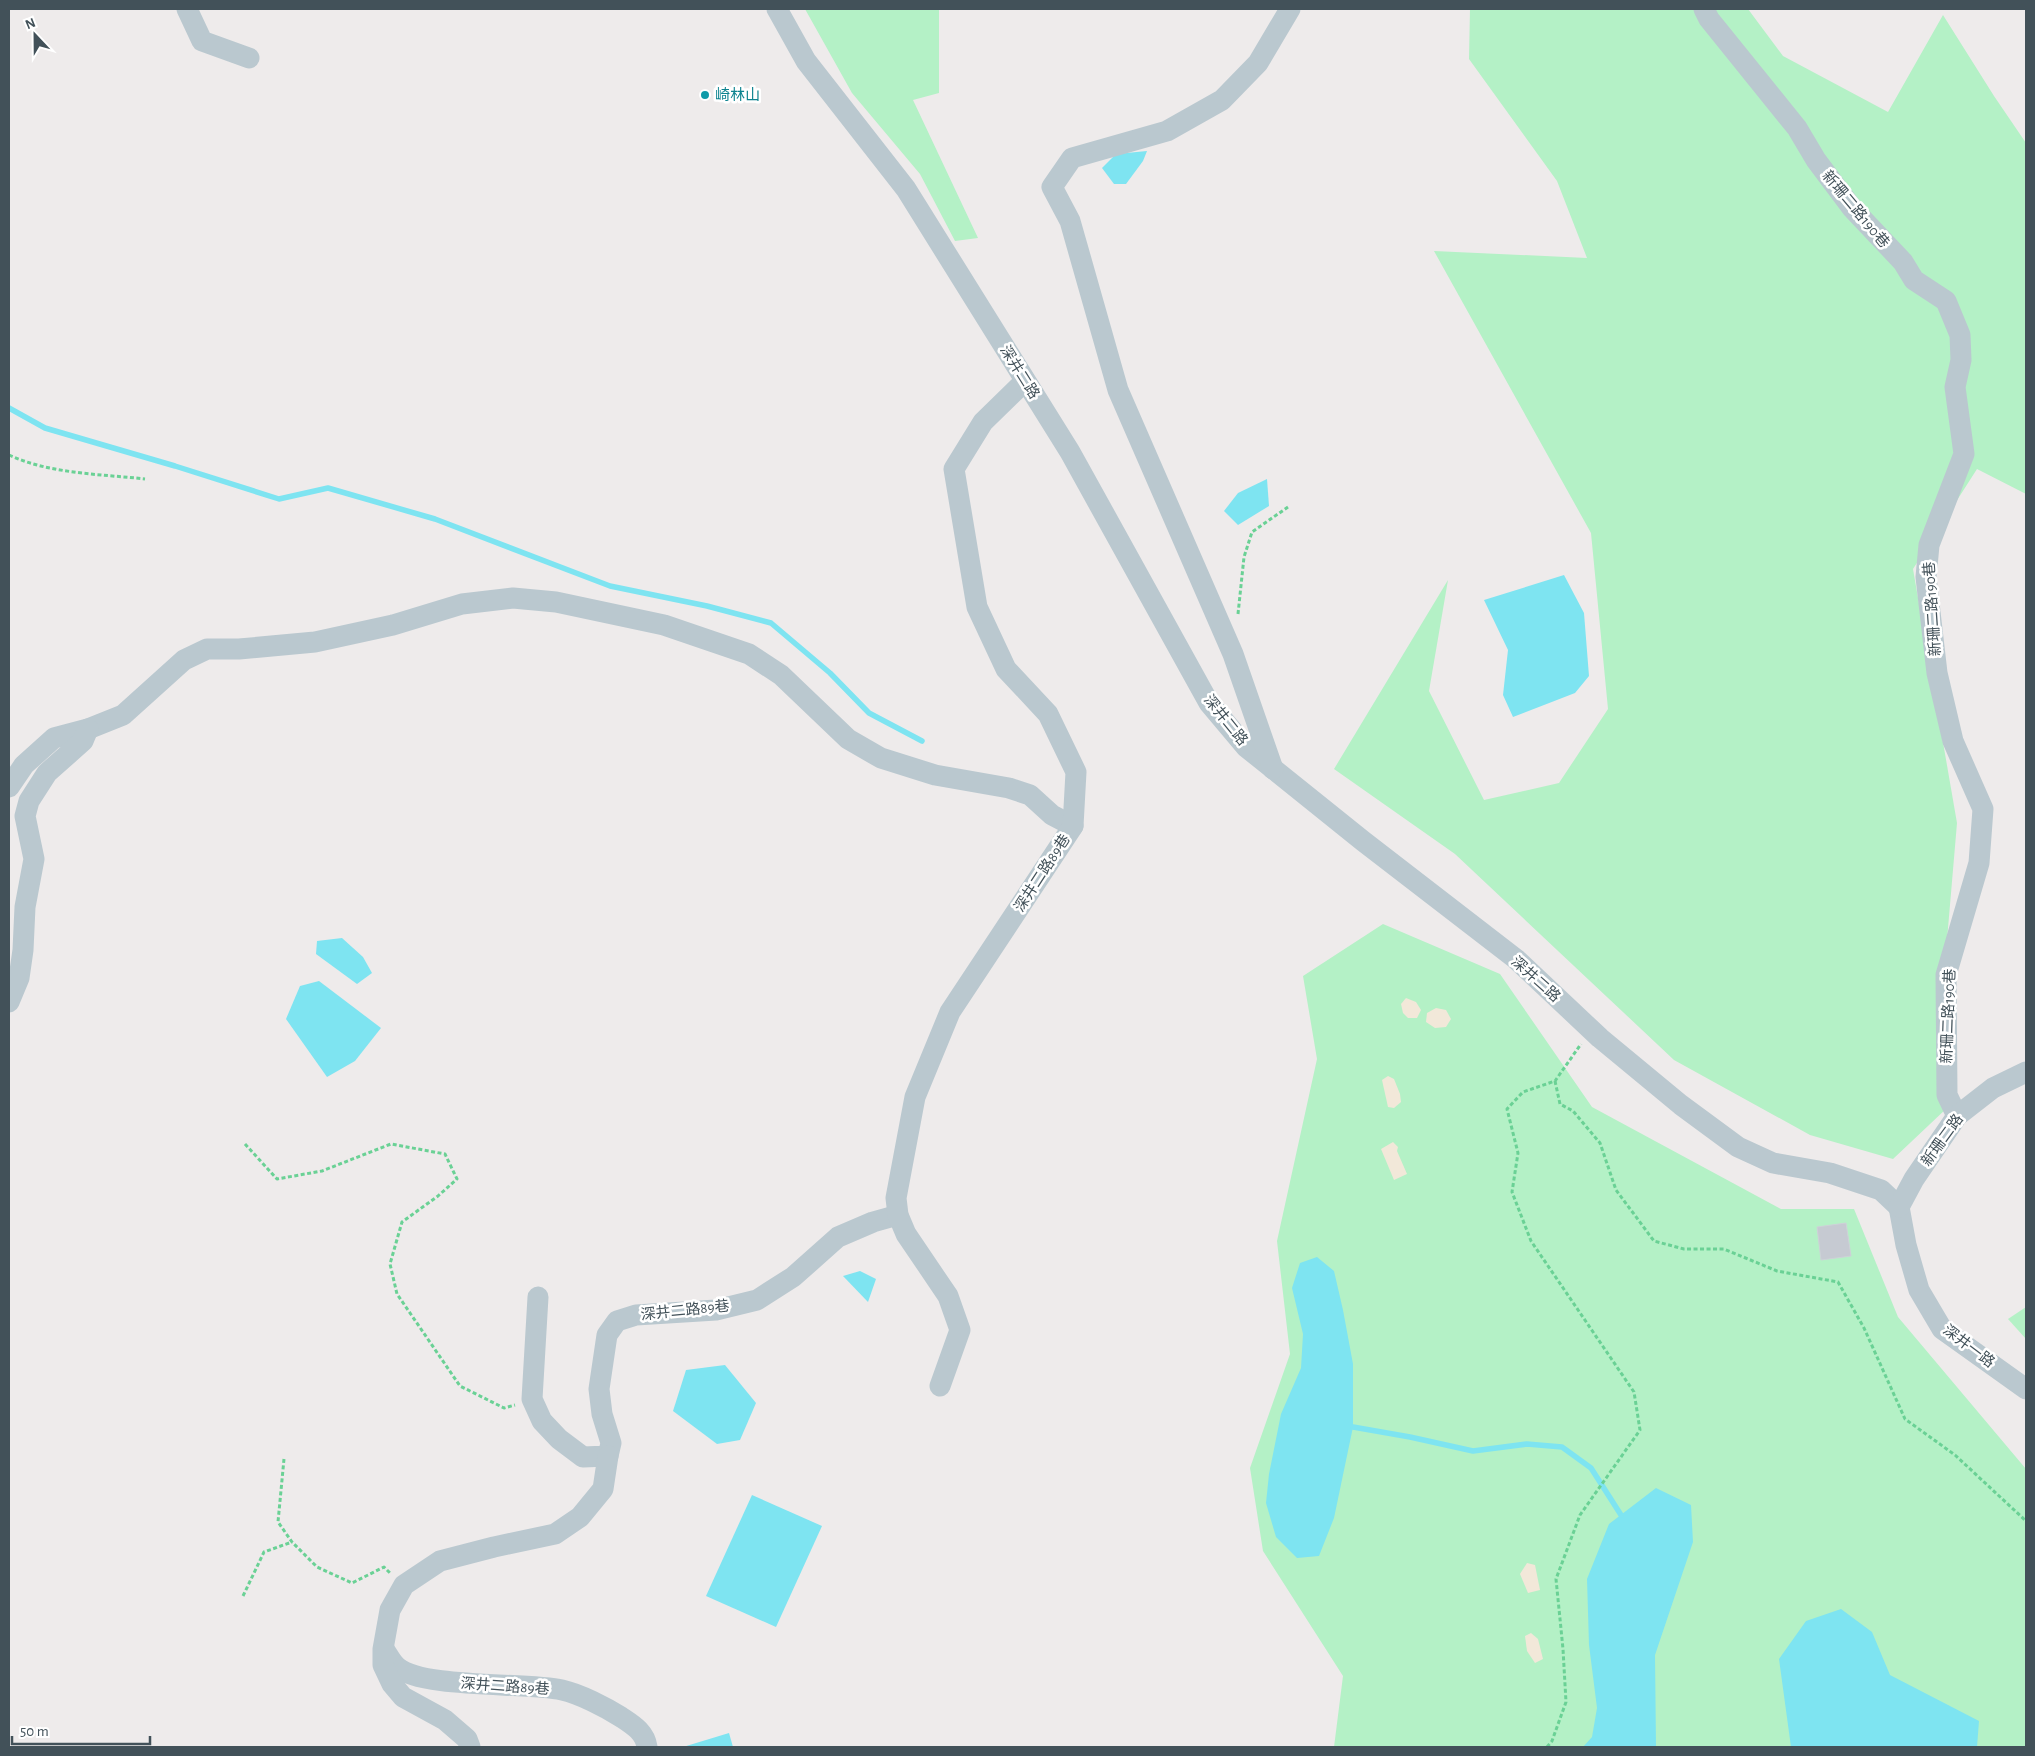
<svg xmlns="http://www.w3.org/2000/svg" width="2035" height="1756" font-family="'Alegreya Sans','Noto Sans TC',sans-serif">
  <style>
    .green { fill: #b4f1c6 }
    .sand { fill: #f2e8d9 }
    .water { fill: #7ee4f1 }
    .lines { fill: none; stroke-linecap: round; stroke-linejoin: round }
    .stream { stroke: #7ee4f1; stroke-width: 5.5 }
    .building { fill: #c6cad2; stroke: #ced2d8 }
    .path { stroke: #6ad195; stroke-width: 3; stroke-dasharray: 4 2.5; stroke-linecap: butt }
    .minor { stroke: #bac8cf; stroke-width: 21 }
    .culture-dot { fill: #0f9aa8; stroke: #fff; stroke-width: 2 }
    .labels { text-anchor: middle; stroke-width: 5; stroke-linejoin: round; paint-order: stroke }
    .culture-label { font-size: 15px; fill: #0d838f; stroke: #fff; text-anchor: start }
    .street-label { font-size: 15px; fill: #425159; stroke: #fff }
  </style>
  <rect width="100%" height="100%" fill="#eeebeb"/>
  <g class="green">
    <polygon points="805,9 939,9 939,93 913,100 978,238 955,241 920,174 852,93"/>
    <polygon points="1470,9 1748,9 1783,56 1888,112 1943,15 1994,96 2026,143 2026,494 1977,469 1913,569 1957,823 1941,1010 1947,1108 1893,1159 1810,1135 1674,1060 1455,854 1334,769 1448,580 1429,691 1484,800 1559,783 1608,709 1591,533 1434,251 1587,258 1557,181 1469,59"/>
    <polygon points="1383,924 1500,974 1592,1107 1781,1209 1854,1209 1898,1317 2026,1469 2026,1747 1334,1747 1343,1676 1263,1551 1250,1468 1290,1354 1277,1241 1317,1059 1303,976"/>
    <polygon points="2026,1307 2026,1339 2008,1319"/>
  </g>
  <g class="sand">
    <polygon points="1406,998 1416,1002 1421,1010 1417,1018 1408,1018 1403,1013 1401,1004"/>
    <polygon points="1436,1008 1446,1010 1451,1019 1446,1027 1435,1028 1426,1022 1427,1013"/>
    <polygon points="1388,1076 1394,1079 1400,1094 1401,1102 1394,1108 1388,1107 1382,1080"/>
    <polygon points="1393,1142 1398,1147 1397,1151 1407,1174 1394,1180 1381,1149"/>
    <polygon points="1527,1563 1535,1565 1540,1590 1528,1593 1520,1574"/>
    <polygon points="1531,1633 1538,1639 1543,1659 1535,1663 1527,1651 1525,1636"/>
  </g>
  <g class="water">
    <polygon points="1147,151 1143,161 1126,184 1114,184 1102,168 1116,154"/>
    <polygon points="1267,479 1269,506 1238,525 1224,511 1238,493"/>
    <polygon points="1564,575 1584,613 1589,676 1575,693 1513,717 1503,695 1508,650 1484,600"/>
    <polygon points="342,938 363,957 372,973 357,984 316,954 317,941"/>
    <polygon points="319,981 381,1028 355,1061 327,1077 286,1019 300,986"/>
    <polygon points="1317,1257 1334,1271 1343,1310 1353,1364 1353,1427 1334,1518 1319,1556 1297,1558 1276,1537 1266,1503 1269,1474 1281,1414 1301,1368 1303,1334 1292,1288 1300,1263"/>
    <polygon points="860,1271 876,1279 868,1302 843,1276"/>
    <polygon points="725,1365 756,1403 740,1440 717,1444 673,1411 686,1370"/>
    <polygon points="1656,1488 1691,1505 1693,1542 1655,1655 1656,1747 1583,1747 1592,1737 1597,1708 1589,1645 1587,1579 1609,1524"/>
    <polygon points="752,1495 822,1526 776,1627 706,1596"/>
    <polygon points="1841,1609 1872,1632 1890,1675 1979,1721 1977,1747 1791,1747 1779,1659 1806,1621"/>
    <polygon points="729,1733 733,1747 683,1747"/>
  </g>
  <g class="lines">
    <g class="stream">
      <polyline points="9,408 45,428 175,466 279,499 328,488 435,519 610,586 707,606 771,623 830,673 869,713 922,741"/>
      <polyline points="1353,1427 1410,1437 1473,1451 1527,1444 1562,1447 1591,1468 1621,1515"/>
    </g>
  </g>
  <polygon class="building" points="1846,1223 1851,1256 1821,1260 1817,1227"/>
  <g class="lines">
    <g class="path">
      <path d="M 9,455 C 50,474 100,474 145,479"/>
      <polyline points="1238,614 1244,557 1252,532 1288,507"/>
      <polyline points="1555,1081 1560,1104 1573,1111 1600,1143 1616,1190 1654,1241 1684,1249 1724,1249 1777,1271 1838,1282 1864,1328 1905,1419 1955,1455 2026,1521"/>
      <polyline points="245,1144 277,1179 322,1171 391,1144 445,1154 457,1179 438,1196 402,1222 390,1264 397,1294 460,1386 504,1408 515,1405"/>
      <polyline points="284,1459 278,1522 292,1542 317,1567 352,1583 384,1567 390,1573"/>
      <polyline points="243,1596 264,1552 292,1542"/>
      <polyline points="1547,1747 1552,1741 1566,1702 1563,1649 1556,1579 1580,1515 1640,1430 1634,1392 1531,1241 1512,1192 1518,1153 1507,1109 1523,1092 1555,1081 1581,1044"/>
    </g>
    <g class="minor">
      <polyline points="187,9 202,41 249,58"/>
      <polyline points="777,9 806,61 906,189 1070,452 1209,703 1246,747 1363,841 1516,959 1600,1038 1681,1105 1738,1147 1773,1163 1830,1173 1881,1190 1899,1207"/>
      <polyline points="1704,9 1709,19 1797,128 1816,160 1852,208 1903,262 1914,280 1946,301 1960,335 1961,360 1955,387 1964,454 1929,545 1926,577 1937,673 1953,741 1983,809 1979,863 1946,975 1947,1095 1957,1116"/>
      <polyline points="1273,769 1233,654 1118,390 1070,221 1052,187 1072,158 1167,131 1222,100 1258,63 1290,9"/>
      <polyline points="9,787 24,765 54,738 88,729 123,715 184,660 207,649 239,649 315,642 393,625 462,604 513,598 556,602 664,625 749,654 781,675 848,739 881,758 935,775 1009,788 1030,795 1052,815 1073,826"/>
      <polyline points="9,1002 19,978 23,950 25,907 34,859 25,816 29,801 47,773 83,741 88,729"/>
      <polyline points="1899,1207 1906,1245 1919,1290 1942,1329 2026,1389"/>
      <polyline points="1899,1207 1914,1179 1957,1116 1993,1088 2026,1072"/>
      <polyline points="538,1297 532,1399 542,1421 559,1439 583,1457 608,1456 611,1443 602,1414 599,1389 607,1335 617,1321 636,1315 716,1310 757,1300 793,1277 838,1237 873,1222 898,1215"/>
      <polyline points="940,1386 960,1330 948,1296 906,1234 898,1215 896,1198 915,1097 950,1012 1073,826 1076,772 1048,714 1006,669 977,607 954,469 983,422 1025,381"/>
      <path d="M 384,1649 C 388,1655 392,1663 397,1667 C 423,1689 525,1682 562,1690 C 580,1694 605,1707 621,1717 C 633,1725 645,1732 647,1747"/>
      <polyline points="470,1747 467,1739 445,1720 403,1697 392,1684 383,1665 383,1649 390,1610 404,1585 440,1561 494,1547 555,1534 580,1517 603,1489 608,1456"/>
    </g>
  </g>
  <circle class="culture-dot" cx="705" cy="95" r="5"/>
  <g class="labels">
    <g class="culture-label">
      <text x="715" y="100">崎林山</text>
    </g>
    <g class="street-label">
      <text transform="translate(1856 209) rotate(50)" y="5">新珊二路190巷</text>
      <text transform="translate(1020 372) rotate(58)" y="5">深井二路</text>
      <text transform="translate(1932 609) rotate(-94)" y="5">新珊二路190巷</text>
      <text transform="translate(1226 720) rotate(51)" y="5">深井二路</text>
      <text transform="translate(1042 873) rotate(-57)" y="5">深井二路89巷</text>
      <text transform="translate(1536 979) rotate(42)" y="5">深井二路</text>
      <text transform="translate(1948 1016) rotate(-88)" y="5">新珊二路190巷</text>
      <text transform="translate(1942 1140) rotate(-54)" y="5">新珊二路</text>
      <text transform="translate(685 1310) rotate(-6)" y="5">深井二路89巷</text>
      <text transform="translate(1969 1346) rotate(37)" y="5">深井一路</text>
      <text transform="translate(505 1686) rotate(4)" y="5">深井二路89巷</text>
    </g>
  </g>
  <rect width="2035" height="1756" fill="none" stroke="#425159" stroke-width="20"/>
  <g transform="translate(35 35) rotate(338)" stroke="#ffffff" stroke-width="4" paint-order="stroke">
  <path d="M0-4L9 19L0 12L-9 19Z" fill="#425159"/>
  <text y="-8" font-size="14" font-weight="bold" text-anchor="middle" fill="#425159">N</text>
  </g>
  <path d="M12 1736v8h138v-8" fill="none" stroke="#425159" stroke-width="2.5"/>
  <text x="20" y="1736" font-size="15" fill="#425159" stroke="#ffffff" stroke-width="4" paint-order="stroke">50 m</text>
</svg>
